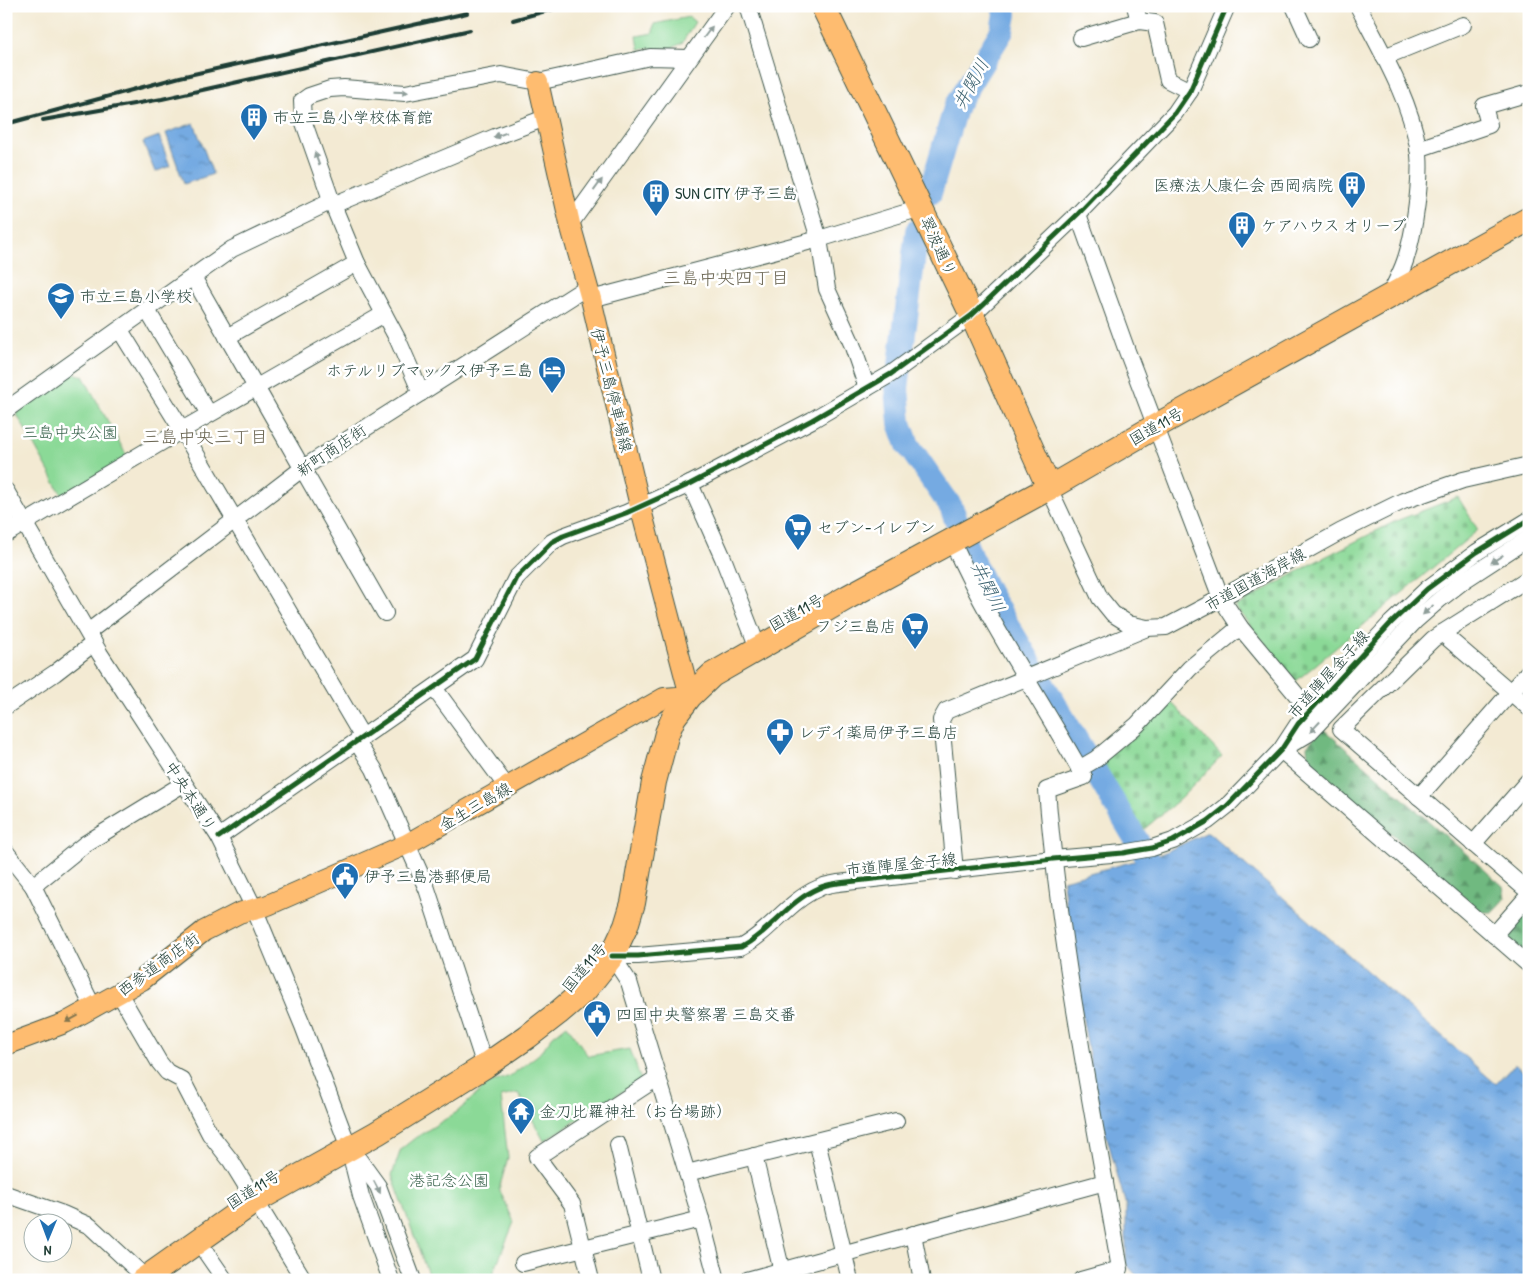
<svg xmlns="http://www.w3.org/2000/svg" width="1535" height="1286" font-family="'Patrick Hand','Klee One',sans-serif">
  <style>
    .forest { fill: url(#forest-firs); stroke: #487b5a }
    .cemetery { fill: url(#cemetery-stones); stroke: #558b66 }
    .park { fill: #8bd997; stroke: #558b66 }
    .water { fill: url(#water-ripples); stroke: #4a748b }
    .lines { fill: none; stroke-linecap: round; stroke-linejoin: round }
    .river { stroke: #74aae2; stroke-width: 24 }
    .minor-casing { stroke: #3f574c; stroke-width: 18 }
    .major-casing { stroke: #3f574c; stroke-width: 22 }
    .highway-casing { stroke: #3f574c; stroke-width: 26 }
    .minor { stroke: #fff; stroke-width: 16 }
    .major { stroke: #febc70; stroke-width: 20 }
    .highway { stroke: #febc70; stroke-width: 24 }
    .rail { stroke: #1f3d34; stroke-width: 4 }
    .cycleway-casing { stroke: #fff; stroke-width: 8 }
    .cycleway { stroke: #1b5e20; stroke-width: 5 }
    .oneway { fill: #8f9e9a }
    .oneway2 { fill: #83764f }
    .labels { text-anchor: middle; stroke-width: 5; stroke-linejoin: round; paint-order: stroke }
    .poi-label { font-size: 16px; fill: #1f3d34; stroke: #fff; text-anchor: start }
    .street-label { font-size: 16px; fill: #1f3d34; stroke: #fff }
    .park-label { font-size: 16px; fill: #3a644d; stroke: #fff }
    .water-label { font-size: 18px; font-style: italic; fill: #3d6371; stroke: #fff }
    .neighbourhood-label { font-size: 18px; fill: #6b6653; stroke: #fff }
  </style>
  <defs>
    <pattern id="forest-firs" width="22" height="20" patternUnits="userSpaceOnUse" patternTransform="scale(1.25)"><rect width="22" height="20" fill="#70b980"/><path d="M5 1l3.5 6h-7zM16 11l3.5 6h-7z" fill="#5b986a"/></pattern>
    <pattern id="cemetery-stones" width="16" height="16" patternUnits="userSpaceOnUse" patternTransform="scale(1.25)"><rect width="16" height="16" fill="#8bd997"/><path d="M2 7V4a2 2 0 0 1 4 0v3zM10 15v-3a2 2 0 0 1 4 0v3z" fill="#78bb83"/></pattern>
    <pattern id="water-ripples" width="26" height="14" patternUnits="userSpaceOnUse" patternTransform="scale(1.25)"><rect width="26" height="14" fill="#74aae2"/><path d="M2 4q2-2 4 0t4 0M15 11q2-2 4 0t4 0" fill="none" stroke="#5f8cb8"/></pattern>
  </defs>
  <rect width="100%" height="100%" fill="#fff"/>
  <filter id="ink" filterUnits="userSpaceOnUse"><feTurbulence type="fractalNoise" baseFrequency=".02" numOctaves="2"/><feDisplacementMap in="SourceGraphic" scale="10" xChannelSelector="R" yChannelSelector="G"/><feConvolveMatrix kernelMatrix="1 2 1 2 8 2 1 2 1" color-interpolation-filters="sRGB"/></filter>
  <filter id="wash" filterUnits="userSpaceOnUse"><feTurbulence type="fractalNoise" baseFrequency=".0096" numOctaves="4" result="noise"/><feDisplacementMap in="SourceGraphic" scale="20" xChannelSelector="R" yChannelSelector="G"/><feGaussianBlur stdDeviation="1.12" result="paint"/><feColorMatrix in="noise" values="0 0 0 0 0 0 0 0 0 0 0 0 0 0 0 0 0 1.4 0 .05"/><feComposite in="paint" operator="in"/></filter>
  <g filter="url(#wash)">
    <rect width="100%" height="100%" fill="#f3ead3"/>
    <g class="forest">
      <polygon points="1322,728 1503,886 1505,898 1492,912 1481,912 1308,760 1307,746"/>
      <path d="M 1529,913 L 1529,957 L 1508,940 C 1510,927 1514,916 1529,913 Z"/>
    </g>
    <g class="cemetery">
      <polygon points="1458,497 1478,530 1296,681 1235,607 1315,562 1396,521"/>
      <polygon points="1169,700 1222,756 1181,798 1143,830 1101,763"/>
    </g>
    <g class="park">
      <polygon points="689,17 695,22 682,43 672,48 639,49 637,36 653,33 654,24"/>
      <polygon points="74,373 83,376 128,458 62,495 16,413"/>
      <polygon points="567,1025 588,1056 630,1049 641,1080 544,1141 518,1093 501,1097 508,1158 499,1189 514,1222 494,1271 493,1280 430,1280 392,1175 401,1149 415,1138 457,1112 488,1084 510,1076 539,1054 553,1036"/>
    </g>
    <g class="water">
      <polygon points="194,123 213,174 184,184 166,133"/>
      <polygon points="159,136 170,166 155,172 143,142"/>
      <polygon points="1208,832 1496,1084 1515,1064 1529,1077 1529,1280 1141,1280 1126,1264 1126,1206 1098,1105 1070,947 1063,880 1161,854"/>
    </g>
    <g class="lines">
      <g class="river">
        <polyline points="930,193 956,105 1002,31 1005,14 1003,6"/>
        <polyline points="917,231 897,388 900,423 908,445 951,507 971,558 990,596 1164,886"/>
      </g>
    </g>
  </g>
  <g filter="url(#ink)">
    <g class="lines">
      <g class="minor-casing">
        <g id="minor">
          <polyline points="748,6 819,239 827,289 852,344 867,388"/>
          <polyline points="1135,6 1139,21 1155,23 1168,80 1190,91"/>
          <polyline points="1294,6 1309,39"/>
          <path d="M 1358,6 C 1381,51 1409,97 1418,147 C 1423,174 1414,235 1405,261 C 1401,273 1395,284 1389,296"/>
          <polyline points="1081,38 1139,21"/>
          <polyline points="1384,57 1463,25"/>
          <polyline points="1418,149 1489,125 1484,106 1529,93"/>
          <polyline points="333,205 495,137 545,118"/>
          <polyline points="1078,214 1127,351 1221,598 1240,627 1310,711"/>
          <polyline points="570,224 727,6"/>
          <polyline points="193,277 385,613"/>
          <polyline points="591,299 819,239 921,208"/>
          <polyline points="147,310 209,414"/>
          <polyline points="120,330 182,430 363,738"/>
          <polyline points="227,337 357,263"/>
          <polyline points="421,393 398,340 357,263 333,205 303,120 302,101 309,96 330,89 344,88 405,93 501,75 538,82 650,57 689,58"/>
          <polyline points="6,410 232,249 332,201"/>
          <polyline points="690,484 723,558 758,648"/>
          <polyline points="1049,488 1100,598 1113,614 1129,624 1147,628 1166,627 1221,598 1340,532 1403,501 1463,480 1529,465"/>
          <polyline points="6,491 100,654 219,837 254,908 303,1026 349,1148 361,1196 391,1280"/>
          <polyline points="6,534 182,430 384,314"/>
          <path d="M 952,541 C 989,624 1040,698 1084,777 L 1047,790 C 1060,951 1093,1110 1120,1269 L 1081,1280"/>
          <polyline points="88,632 303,468 587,287"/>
          <polyline points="1442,633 1529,578"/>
          <polyline points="434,688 507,787"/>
          <polyline points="6,706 55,673 94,643"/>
          <polyline points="1529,708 1442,633 1433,639 1341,729 1529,892"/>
          <polyline points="357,742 374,769 427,889 485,1066"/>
          <polyline points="1283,749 1308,734 1415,621 1439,600 1466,579 1529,538"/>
          <polyline points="1281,750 1529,965"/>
          <polyline points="1079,769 1096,759 1137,725 1190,668 1240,627"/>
          <polyline points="1419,797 1529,671"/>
          <polyline points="219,837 475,659 516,578 552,542 563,536 626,513 690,484 812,420 891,374 972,315 1078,214 1175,113 1190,91 1227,6"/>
          <polyline points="1473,844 1529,780"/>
          <polyline points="6,852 33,886 85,844 183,784"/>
          <polyline points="955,871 941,720 946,711 1147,628"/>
          <polyline points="33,886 93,1007"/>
          <polyline points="1494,935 1529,895"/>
          <path d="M 612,956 L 638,956 L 741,947 C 770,932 788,901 819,888 C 824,885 832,884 838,883 L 1053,859 L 1123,853 L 1152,848 L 1173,841 L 1208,821 L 1227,806 L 1281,750 L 1298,724 L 1391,623 L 1427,589 L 1477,552 L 1529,520"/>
          <polyline points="612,956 629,982 701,1219 717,1280"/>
          <polyline points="119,993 159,1062 167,1072 182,1080 210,1134 231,1161 304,1280"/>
          <polyline points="817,1141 850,1280"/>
          <polyline points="618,1145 651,1280"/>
          <polyline points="354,1153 378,1186 413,1280"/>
          <polyline points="754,1156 784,1280"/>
          <polyline points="687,1173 896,1121"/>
          <polyline points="6,1194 63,1214 90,1226 148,1280"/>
          <polyline points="913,1234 922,1280"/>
          <polyline points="198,1241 225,1280"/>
          <polyline points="523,1263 701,1219"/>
          <polyline points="591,1280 572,1204 537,1157 657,1078"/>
          <polyline points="747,1280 1105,1182"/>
        </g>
      </g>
      <g class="major-casing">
        <polyline id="major" points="6,1045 65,1023 119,993 142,980 204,931 239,913 268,905 407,844 664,698 690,696 640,506 591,299 570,224 538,82"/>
      </g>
      <g class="highway-casing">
        <g id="highway">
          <polyline points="823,6 972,315 1049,488"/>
          <polyline points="143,1280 255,1201 377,1133 485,1066 527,1037 558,1013 585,990 612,956 626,926 633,903 654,782 667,733 674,717 690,696 712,675 848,597 1049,488 1156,426 1529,219"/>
        </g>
      </g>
      <use href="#minor" class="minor"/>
      <use href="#major" class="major"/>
      <use href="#highway" class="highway"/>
      <g class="rail">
        <polyline points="513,20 564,6"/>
        <polyline points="43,120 162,99 470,30"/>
        <polyline points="6,124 180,77 467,13"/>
      </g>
      <g class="cycleway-casing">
        <g id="cycleway">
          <polyline points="219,837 475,659 516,578 552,542 563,536 626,513 690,484 812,420 891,374 972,315 1078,214 1175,113 1190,91 1227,6"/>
          <path d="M 612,956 L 638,956 L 741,947 C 770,932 788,901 819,888 C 824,885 832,884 838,883 L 1053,859 L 1123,853 L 1152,848 L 1173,841 L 1208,821 L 1227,806 L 1281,750 L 1298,724 L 1391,623 L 1427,589 L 1477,552 L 1529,520"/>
        </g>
      </g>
      <use href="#cycleway" class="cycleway"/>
    </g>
    <defs><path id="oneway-solid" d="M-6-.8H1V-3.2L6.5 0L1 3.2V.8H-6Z" transform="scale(1.25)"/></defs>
    <g class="oneway">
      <use href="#oneway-solid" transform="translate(708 32) rotate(-53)"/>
      <use href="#oneway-solid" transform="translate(401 92) rotate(1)"/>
      <use href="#oneway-solid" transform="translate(500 135) rotate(159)"/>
      <use href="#oneway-solid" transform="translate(317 159) rotate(-110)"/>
      <use href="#oneway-solid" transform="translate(598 185) rotate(-54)"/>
      <use href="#oneway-solid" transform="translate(1497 559) rotate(147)"/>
      <use href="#oneway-solid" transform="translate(1428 610) rotate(138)"/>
      <use href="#oneway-solid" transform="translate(1315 727) rotate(133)"/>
      <use href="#oneway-solid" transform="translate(377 1187) rotate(62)"/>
    </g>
    <use class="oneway2" href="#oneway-solid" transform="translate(72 1019) rotate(152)"/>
  </g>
  <defs>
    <g id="building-pin" transform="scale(1.4375)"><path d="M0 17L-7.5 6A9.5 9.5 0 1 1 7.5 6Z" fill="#1f6fb2" stroke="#fff"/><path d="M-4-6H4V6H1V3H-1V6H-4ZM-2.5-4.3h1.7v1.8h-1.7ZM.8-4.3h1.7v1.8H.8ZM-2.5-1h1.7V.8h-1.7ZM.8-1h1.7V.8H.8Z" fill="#fff"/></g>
    <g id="school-pin" transform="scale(1.4375)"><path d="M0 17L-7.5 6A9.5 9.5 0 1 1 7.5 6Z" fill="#1f6fb2" stroke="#fff"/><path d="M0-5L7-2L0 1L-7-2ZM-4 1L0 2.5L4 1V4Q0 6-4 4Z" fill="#fff"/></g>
    <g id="hotel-pin" transform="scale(1.4375)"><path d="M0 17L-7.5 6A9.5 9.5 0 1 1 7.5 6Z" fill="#1f6fb2" stroke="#fff"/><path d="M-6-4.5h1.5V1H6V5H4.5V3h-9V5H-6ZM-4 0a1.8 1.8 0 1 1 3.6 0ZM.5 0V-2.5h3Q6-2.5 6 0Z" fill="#fff"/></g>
    <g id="supermarket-pin" transform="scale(1.4375)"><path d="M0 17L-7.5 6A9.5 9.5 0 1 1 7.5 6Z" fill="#1f6fb2" stroke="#fff"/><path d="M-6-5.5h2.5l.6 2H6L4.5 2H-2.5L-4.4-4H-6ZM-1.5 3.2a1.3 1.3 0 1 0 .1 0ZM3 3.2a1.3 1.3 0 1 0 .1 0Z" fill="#fff"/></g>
    <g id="pharmacy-pin" transform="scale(1.4375)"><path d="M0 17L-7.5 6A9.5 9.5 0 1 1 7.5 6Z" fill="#1f6fb2" stroke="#fff"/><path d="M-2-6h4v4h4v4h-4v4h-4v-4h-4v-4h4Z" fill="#fff"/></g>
    <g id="civic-pin" transform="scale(1.4375)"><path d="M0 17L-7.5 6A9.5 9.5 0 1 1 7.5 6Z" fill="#1f6fb2" stroke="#fff"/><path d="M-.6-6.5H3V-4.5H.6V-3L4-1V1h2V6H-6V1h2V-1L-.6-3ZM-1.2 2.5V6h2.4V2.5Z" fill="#fff"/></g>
    <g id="temple-pin" transform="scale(1.4375)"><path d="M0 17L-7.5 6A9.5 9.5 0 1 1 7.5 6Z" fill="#1f6fb2" stroke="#fff"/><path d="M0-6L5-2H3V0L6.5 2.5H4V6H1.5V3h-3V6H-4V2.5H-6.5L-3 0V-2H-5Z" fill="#fff"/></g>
  </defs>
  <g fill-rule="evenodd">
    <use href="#building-pin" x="254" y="117"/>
    <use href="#building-pin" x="1352" y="185"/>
    <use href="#building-pin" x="656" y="193"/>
    <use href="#building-pin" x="1242" y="225"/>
    <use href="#school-pin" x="61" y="296"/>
    <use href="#hotel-pin" x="552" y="370"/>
    <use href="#supermarket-pin" x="798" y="527"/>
    <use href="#supermarket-pin" x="915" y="626"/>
    <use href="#pharmacy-pin" x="780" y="732"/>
    <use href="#civic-pin" x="345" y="876"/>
    <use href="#civic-pin" x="597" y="1014"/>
    <use href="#temple-pin" x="521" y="1111"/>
  </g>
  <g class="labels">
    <g class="poi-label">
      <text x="273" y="123">市立三島小学校体育館</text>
      <text x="1333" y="191" text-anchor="end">医療法人康仁会 西岡病院</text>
      <text x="675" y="199">SUN CITY 伊予三島</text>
      <text x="1261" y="231">ケアハウス オリーブ</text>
      <text x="80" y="302">市立三島小学校</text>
      <text x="533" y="376" text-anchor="end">ホテルリブマックス伊予三島</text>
      <text x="817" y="533">セブン-イレブン</text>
      <text x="896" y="632" text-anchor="end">フジ三島店</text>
      <text x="799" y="738">レデイ薬局伊予三島店</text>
      <text x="364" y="882">伊予三島港郵便局</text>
      <text x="616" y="1020">四国中央警察署 三島交番</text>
      <text x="540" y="1117">金刀比羅神社（お台場跡）</text>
    </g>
    <g class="street-label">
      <text transform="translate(939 246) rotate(65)" y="6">翠波通り</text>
      <text transform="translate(612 390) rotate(76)" y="6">伊予三島停車場線</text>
      <text transform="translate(1156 426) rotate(-30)" y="6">国道11号</text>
      <text transform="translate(331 450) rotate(-34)" y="6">新町商店街</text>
      <text transform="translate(1255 579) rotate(-29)" y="6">市道国道海岸線</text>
      <text transform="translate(796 612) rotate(-29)" y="6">国道11号</text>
      <text transform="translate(1328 674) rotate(-48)" y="6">市道陣屋金子線</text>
      <text transform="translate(191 796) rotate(57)" y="6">中央本通り</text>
      <text transform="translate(475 806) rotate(-30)" y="6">金生三島線</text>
      <text transform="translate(901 864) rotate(-6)" y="6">市道陣屋金子線</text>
      <text transform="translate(158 964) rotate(-36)" y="6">西参道商店街</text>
      <text transform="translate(584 967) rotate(-50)" y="6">国道11号</text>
      <text transform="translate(253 1189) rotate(-32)" y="6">国道11号</text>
    </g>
    <g class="park-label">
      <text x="70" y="438">三島中央公園</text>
      <text x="449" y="1186">港記念公園</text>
    </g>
    <g class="water-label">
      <text transform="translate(971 84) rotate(-61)" y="6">井関川</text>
      <text transform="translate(988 587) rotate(64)" y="6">井関川</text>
    </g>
    <g class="neighbourhood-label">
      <text x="726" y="284">三島中央四丁目</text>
      <text x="205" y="443">三島中央三丁目</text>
    </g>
  </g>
  <rect width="1535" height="1286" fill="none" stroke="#fff" stroke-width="25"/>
  <g transform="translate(48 1238) rotate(181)"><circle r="24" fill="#ffffff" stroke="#a5b1ae"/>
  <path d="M0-4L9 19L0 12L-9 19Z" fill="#1f6fb2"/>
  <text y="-8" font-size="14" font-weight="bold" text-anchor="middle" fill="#1f3d34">N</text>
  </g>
</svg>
